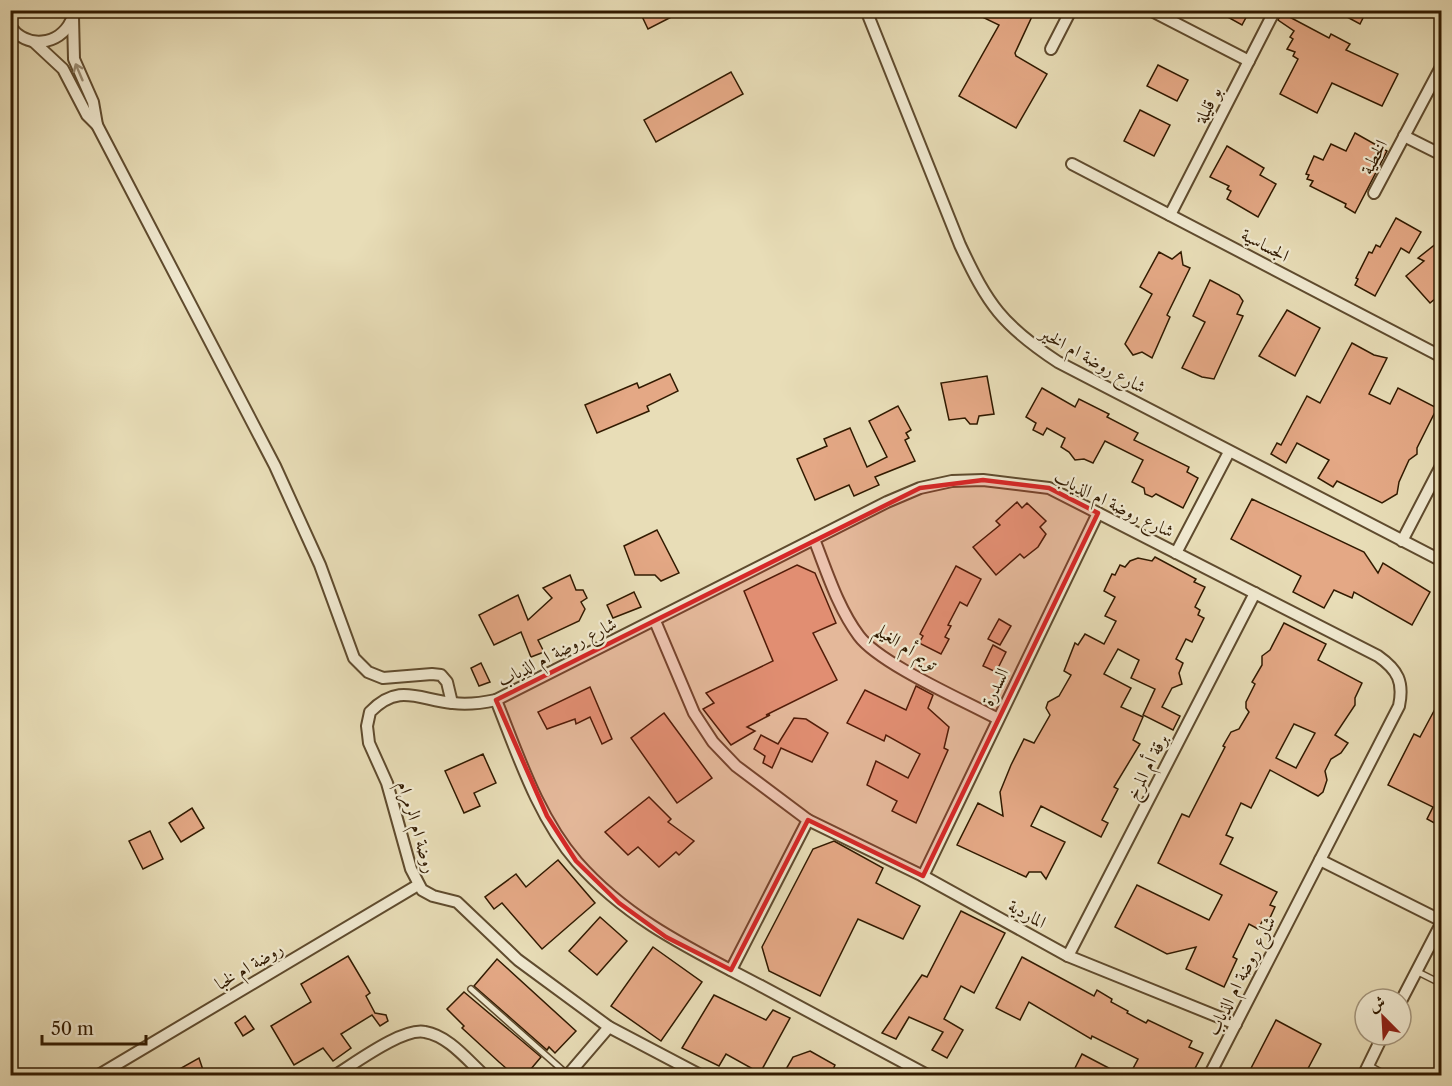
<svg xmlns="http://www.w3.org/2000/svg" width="1452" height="1086" font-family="'Libre Caslon Text',Amiri,serif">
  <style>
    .building { fill: #e4a885; stroke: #311a00; stroke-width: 1.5; fill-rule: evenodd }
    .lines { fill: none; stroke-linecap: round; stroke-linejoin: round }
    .service-casing { stroke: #5f4b2e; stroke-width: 8 }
    .minor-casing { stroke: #5f4b2e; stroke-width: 14 }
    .service { stroke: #f0e9d0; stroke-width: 5 }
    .minor { stroke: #f0e9d0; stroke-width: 10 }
    .oneway { stroke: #9a8c72 }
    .marked { fill: #d62828; fill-opacity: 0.2; stroke: #d62828; stroke-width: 4.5; stroke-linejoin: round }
    .labels { text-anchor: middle; stroke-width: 4.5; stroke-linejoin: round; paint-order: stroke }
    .street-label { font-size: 18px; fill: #311a00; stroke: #f0e9d0 }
  </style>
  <rect width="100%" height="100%" fill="#e8ddb7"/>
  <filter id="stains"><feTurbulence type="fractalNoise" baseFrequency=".00333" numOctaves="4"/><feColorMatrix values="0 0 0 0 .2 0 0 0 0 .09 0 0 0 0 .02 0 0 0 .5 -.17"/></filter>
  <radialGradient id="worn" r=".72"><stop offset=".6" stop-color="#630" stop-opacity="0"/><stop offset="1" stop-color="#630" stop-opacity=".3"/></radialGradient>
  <g class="building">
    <polygon points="639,10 685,10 648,29"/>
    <polygon points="968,10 1035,10 1015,53 1016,56 1047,74 1016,128 959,96 999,25"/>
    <polygon points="1215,10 1250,10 1242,25"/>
    <polygon points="1334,10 1367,10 1360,24"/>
    <polygon points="1282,13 1329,38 1331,34 1350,44 1346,50 1398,74 1382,106 1332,83 1317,113 1280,94 1298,59 1293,56 1295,52 1287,49 1293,39 1290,37 1294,31 1278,20"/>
    <polygon points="1158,65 1188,80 1177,101 1147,86"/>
    <polygon points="731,72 743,94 656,142 644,120"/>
    <polygon points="1140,110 1170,125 1154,156 1124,141"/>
    <polygon points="1355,133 1387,151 1355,213 1345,207 1346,204 1310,186 1313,181 1307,179 1309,175 1306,174 1314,156 1323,160 1331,144 1346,151"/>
    <polygon points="1227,146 1264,168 1260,175 1276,184 1258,217 1227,199 1231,191 1227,189 1229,186 1210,177"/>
    <polygon points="1396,218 1421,232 1409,253 1401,248 1375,296 1355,285 1358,279 1356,278 1369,252 1372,253 1376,245 1380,247"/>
    <polygon points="1442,239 1442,293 1430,303 1406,276 1424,261 1418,258"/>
    <polygon points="1159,252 1172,259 1181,252 1183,265 1190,268 1167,315 1170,317 1152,358 1142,352 1133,355 1125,344 1152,294 1140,287"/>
    <polygon points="1210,280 1239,295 1243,301 1237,314 1243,316 1214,379 1202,377 1182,368 1205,322 1193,316"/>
    <polygon points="1287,310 1320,328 1295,376 1259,356"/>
    <polygon points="1352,343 1374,355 1387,358 1369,394 1390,404 1398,388 1437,408 1417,448 1417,454 1409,460 1399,482 1397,494 1382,503 1337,481 1333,487 1318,478 1329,460 1297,443 1286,463 1271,454 1277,443 1281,445 1307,396 1320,403"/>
    <polygon points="670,374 678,391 647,406 649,411 597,433 585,405 637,383 639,388"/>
    <polygon points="987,376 994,414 979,416 977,424 970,424 965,418 949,420 941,383"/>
    <polygon points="1042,388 1075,407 1079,399 1109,414 1107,417 1138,433 1134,440 1189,467 1187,472 1198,478 1183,508 1156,494 1152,497 1145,494 1144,488 1132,482 1143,460 1105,441 1093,463 1084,459 1075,460 1069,452 1061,447 1065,438 1047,428 1043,435 1033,430 1036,423 1026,417"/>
    <polygon points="898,406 911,430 906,433 909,438 905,440 915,461 875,477 879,485 854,496 849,485 815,500 797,459 827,446 824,439 850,428 867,467 887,457 869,421"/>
    <polygon points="1252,499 1364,552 1378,573 1383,563 1430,592 1412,625 1354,592 1352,598 1334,590 1324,608 1293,592 1301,576 1231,539"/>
    <polygon points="1017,502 1022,508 1027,503 1046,521 1040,527 1046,534 1038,547 1024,558 1020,554 996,575 973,547 1000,525 996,521"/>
    <polygon points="657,530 679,573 661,581 655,575 635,575 624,546"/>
    <polygon points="1155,557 1196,579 1194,582 1205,587 1195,607 1200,610 1198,615 1204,618 1192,642 1186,639 1176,659 1183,663 1179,673 1182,684 1172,688 1162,707 1180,716 1173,730 1143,715 1155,689 1131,678 1139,660 1118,649 1104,674 1131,688 1121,707 1143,717 1133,740 1140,744 1114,787 1118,789 1102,820 1108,823 1101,837 1041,806 1031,826 1065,842 1046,879 1041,872 1029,872 1026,877 957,845 978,803 1003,816 1000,792 1011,765 1024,739 1034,743 1050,715 1046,708 1048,702 1059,696 1071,675 1064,671 1075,643 1078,645 1085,634 1104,644 1116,621 1105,616 1115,597 1104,591 1112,574 1115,575 1120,565 1125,567 1130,561 1138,558 1152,561"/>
    <polygon points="797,565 815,573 836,623 813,633 837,680 766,715 770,715 747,727 755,731 731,745 703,709 714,703 706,693 773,661 744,591"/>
    <polygon points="956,566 981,579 967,606 960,602 948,625 951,626 945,637 949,639 941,654 919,643 923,636 920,634"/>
    <polygon points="570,575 576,590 583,590 587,598 581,602 585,609 579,621 538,640 544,652 531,657 521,632 494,645 479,615 518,595 528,620 552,598 543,588"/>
    <polygon points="634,592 641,607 613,618 607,605"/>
    <polygon points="999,619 1011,626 1000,645 988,639"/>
    <path d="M 1284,623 L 1326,644 L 1318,660 L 1362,683 L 1355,698 L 1355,705 L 1335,735 L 1348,743 L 1341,753 L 1331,759 L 1325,771 L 1327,780 L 1323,792 L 1318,796 L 1270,770 L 1251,808 L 1241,803 L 1226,835 L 1233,838 L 1220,864 L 1277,892 L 1270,905 L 1275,907 L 1268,922 L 1263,920 L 1258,929 L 1249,924 L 1233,957 L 1237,959 L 1224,987 L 1186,969 L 1196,947 L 1167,954 L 1115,927 L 1137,885 L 1209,920 L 1222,895 L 1158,863 L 1182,814 L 1189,817 L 1225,747 L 1223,746 L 1231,732 L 1239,729 L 1249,712 L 1246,708 L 1246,702 L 1255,684 L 1252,682 L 1262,665 L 1262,656 L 1270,650 ZM 1294,724 L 1315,733 L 1296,768 L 1276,758 Z"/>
    <polygon points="993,645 1006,652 996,672 983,666"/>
    <polygon points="481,663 490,682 479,686 471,668"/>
    <polygon points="916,686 933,695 928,708 949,727 944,748 948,750 916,823 892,811 897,801 867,785 876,761 908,778 920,754 886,735 884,741 847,723 865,690 906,710"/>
    <polygon points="590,687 612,739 602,744 590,717 576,724 575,719 547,729 538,712"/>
    <polygon points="1442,696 1442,779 1436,791 1440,793 1442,789 1442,818 1438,825 1427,819 1433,807 1388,785 1414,734 1420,737"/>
    <polygon points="664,713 712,778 677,803 631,738"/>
    <polygon points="794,718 806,719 828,733 812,762 781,748 772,768 763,763 765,756 754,749 761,735 778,744"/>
    <polygon points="483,754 496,783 474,793 480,806 464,813 445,771"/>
    <polygon points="649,797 671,819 668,822 694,841 679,855 676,852 659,867 638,847 628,855 605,832"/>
    <polygon points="192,808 204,828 181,842 169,823"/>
    <polygon points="150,831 163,859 143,869 129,841"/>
    <polygon points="834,841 883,868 876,883 920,906 903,939 858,919 820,996 769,971 762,947 813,849"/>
    <polygon points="558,860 595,903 542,949 502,903 494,909 485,897 516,874 526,887"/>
    <polygon points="961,911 1005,933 974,993 961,986 944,1019 963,1030 947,1058 932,1050 943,1032 909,1017 896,1039 882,1033 922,975 927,977"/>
    <polygon points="600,917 627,941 597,975 569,951"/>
    <polygon points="653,947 702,982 661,1041 611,1006"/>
    <polygon points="348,956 370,993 366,996 375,1013 386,1015 388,1021 380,1026 372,1015 341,1034 351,1048 333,1061 323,1048 294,1065 271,1026 311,1002 301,984"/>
    <polygon points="1022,957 1094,996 1097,990 1112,999 1111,1002 1128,1011 1127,1013 1146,1023 1148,1020 1192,1041 1189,1047 1203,1053 1191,1076 1129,1076 1138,1059 1092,1036 1091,1039 1029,1002 1020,1020 996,1008"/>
    <polygon points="497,959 576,1031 555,1053 549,1047 547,1050 474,986"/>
    <polygon points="464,992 541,1057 525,1076 515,1076 499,1062 462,1028 464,1026 447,1009"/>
    <polygon points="714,995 766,1020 773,1010 790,1018 760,1073 726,1054 719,1066 682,1048"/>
    <polygon points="245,1016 254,1029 243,1036 235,1023"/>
    <polygon points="1276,1020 1321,1044 1304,1076 1247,1076"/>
    <polygon points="810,1051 835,1065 830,1076 782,1076 793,1057"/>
    <polygon points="1082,1054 1124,1076 1071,1076"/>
    <polygon points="199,1058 205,1076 167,1076"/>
  </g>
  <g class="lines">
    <g class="service-casing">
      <g id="service">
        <polyline points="1416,971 1442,984"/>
        <polyline points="471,989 568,1075"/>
        <polyline points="1368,1065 1388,1076"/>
      </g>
    </g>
    <g class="minor-casing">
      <g id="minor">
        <path d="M 866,10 L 960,245 C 988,305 1002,325 1058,362 L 1442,561"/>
        <polyline points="1150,10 1249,61"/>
        <polyline points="73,17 74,59 93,102 97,125"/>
        <path d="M 10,26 C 26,49 59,46 71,21"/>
        <polyline points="34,42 63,69 87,115 97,125 275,466 320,565 354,658 368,672 383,678 432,674 441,675 447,682 452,703"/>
        <polyline points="1051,49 1071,10"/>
        <polyline points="1404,136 1442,155"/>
        <polyline points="1072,164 1442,357"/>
        <polyline points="1374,193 1442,65"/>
        <polyline points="1170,215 1275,10"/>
        <path d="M 814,539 C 827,572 838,608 859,636 C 880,664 965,701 998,719"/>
        <polyline points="1402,541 1442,464"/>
        <polyline points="1176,553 1229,452"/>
        <polyline points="655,621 694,713 713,742 736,766 808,820 923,876 1068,956 1236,1024"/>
        <path d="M 496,700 C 518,755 538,817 577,862 C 629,921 693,950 761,986 C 817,1016 873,1046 929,1076"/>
        <polyline points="1320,860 1442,921"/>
        <polyline points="923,876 1098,513"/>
        <polyline points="1068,956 1255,593"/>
        <polyline points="731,970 808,820"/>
        <polyline points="1401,1001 1442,922"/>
        <polyline points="97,1076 418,885"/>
        <path d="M 334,1076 C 354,1064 403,1027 425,1032 C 449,1036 468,1061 485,1076"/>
        <polyline points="567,1076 609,1027"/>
        <path d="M 702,1076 L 609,1027 L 518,960 L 457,902 L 433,896 L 422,890 L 411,869 L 387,783 L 369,743 L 367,726 L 370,712 C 399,682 419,700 453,703 C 468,705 482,703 496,700 L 887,502 L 920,488 L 952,481 L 983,480 L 1049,488 L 1378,656 C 1398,670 1404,682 1399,706 L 1209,1076"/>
        <polyline points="1363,1076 1383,1035"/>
      </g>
    </g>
    <use href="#service" class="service"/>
    <use href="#minor" class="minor"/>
  </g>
  <defs><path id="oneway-shaft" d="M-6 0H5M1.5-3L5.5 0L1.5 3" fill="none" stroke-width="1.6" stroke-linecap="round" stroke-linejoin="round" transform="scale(1.5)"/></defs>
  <use class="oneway" href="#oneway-shaft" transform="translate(79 72) rotate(-113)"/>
  <path class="marked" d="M 983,480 L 1049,488 L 1098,513 L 923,876 L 808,820 L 731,970 L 666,937 L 619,903 L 576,861 L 547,816 L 496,700 L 920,488 Z"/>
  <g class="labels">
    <g class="street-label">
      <text transform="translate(1208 105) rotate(-63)" y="6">بو قليلة</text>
      <text transform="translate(1374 157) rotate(-62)" y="6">الخطية</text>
      <text transform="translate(1265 245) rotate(28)" y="6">الجساسية</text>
      <text transform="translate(1093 360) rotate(29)" y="6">شارع روضة ام الخير</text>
      <text transform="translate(1114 504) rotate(26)" y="6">شارع روضة ام الذياب</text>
      <text transform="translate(906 647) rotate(33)" y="6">تويم أم الغيلم</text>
      <text transform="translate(557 652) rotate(-27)" y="6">شارع روضة ام الذياب</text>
      <text transform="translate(995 687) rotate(-64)" y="6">السدرة</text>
      <text transform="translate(1147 767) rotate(-63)" y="6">برقة أم المرخ</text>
      <text transform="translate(417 827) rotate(73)" y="6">روضة ام الرمرام</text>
      <text transform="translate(1027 914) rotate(29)" y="6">الماردية</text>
      <text transform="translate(249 966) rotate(-31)" y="6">روضة ام لخبا</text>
      <text transform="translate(1241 976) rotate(-63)" y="6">شارع روضة ام الذياب</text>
    </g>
  </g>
  <rect width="1452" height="1086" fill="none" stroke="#e8ddb7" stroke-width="36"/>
  <rect x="12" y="12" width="1428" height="1062" fill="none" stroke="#311a00" stroke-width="3"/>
  <rect x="18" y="18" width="1416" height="1050" fill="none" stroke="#311a00" stroke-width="1.5"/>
  <g transform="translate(1383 1017) rotate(336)"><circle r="28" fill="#f0e9d0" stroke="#a4967d" stroke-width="1.5"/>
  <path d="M0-4.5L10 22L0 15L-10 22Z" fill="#8f2418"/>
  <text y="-9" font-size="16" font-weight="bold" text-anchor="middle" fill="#311a00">ش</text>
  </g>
  <path d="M42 1035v9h104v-9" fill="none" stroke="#311a00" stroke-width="3"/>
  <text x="51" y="1035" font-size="18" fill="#311a00" stroke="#f0e9d0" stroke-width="4.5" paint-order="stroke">50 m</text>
  <rect width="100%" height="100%" filter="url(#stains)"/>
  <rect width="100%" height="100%" fill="url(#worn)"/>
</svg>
